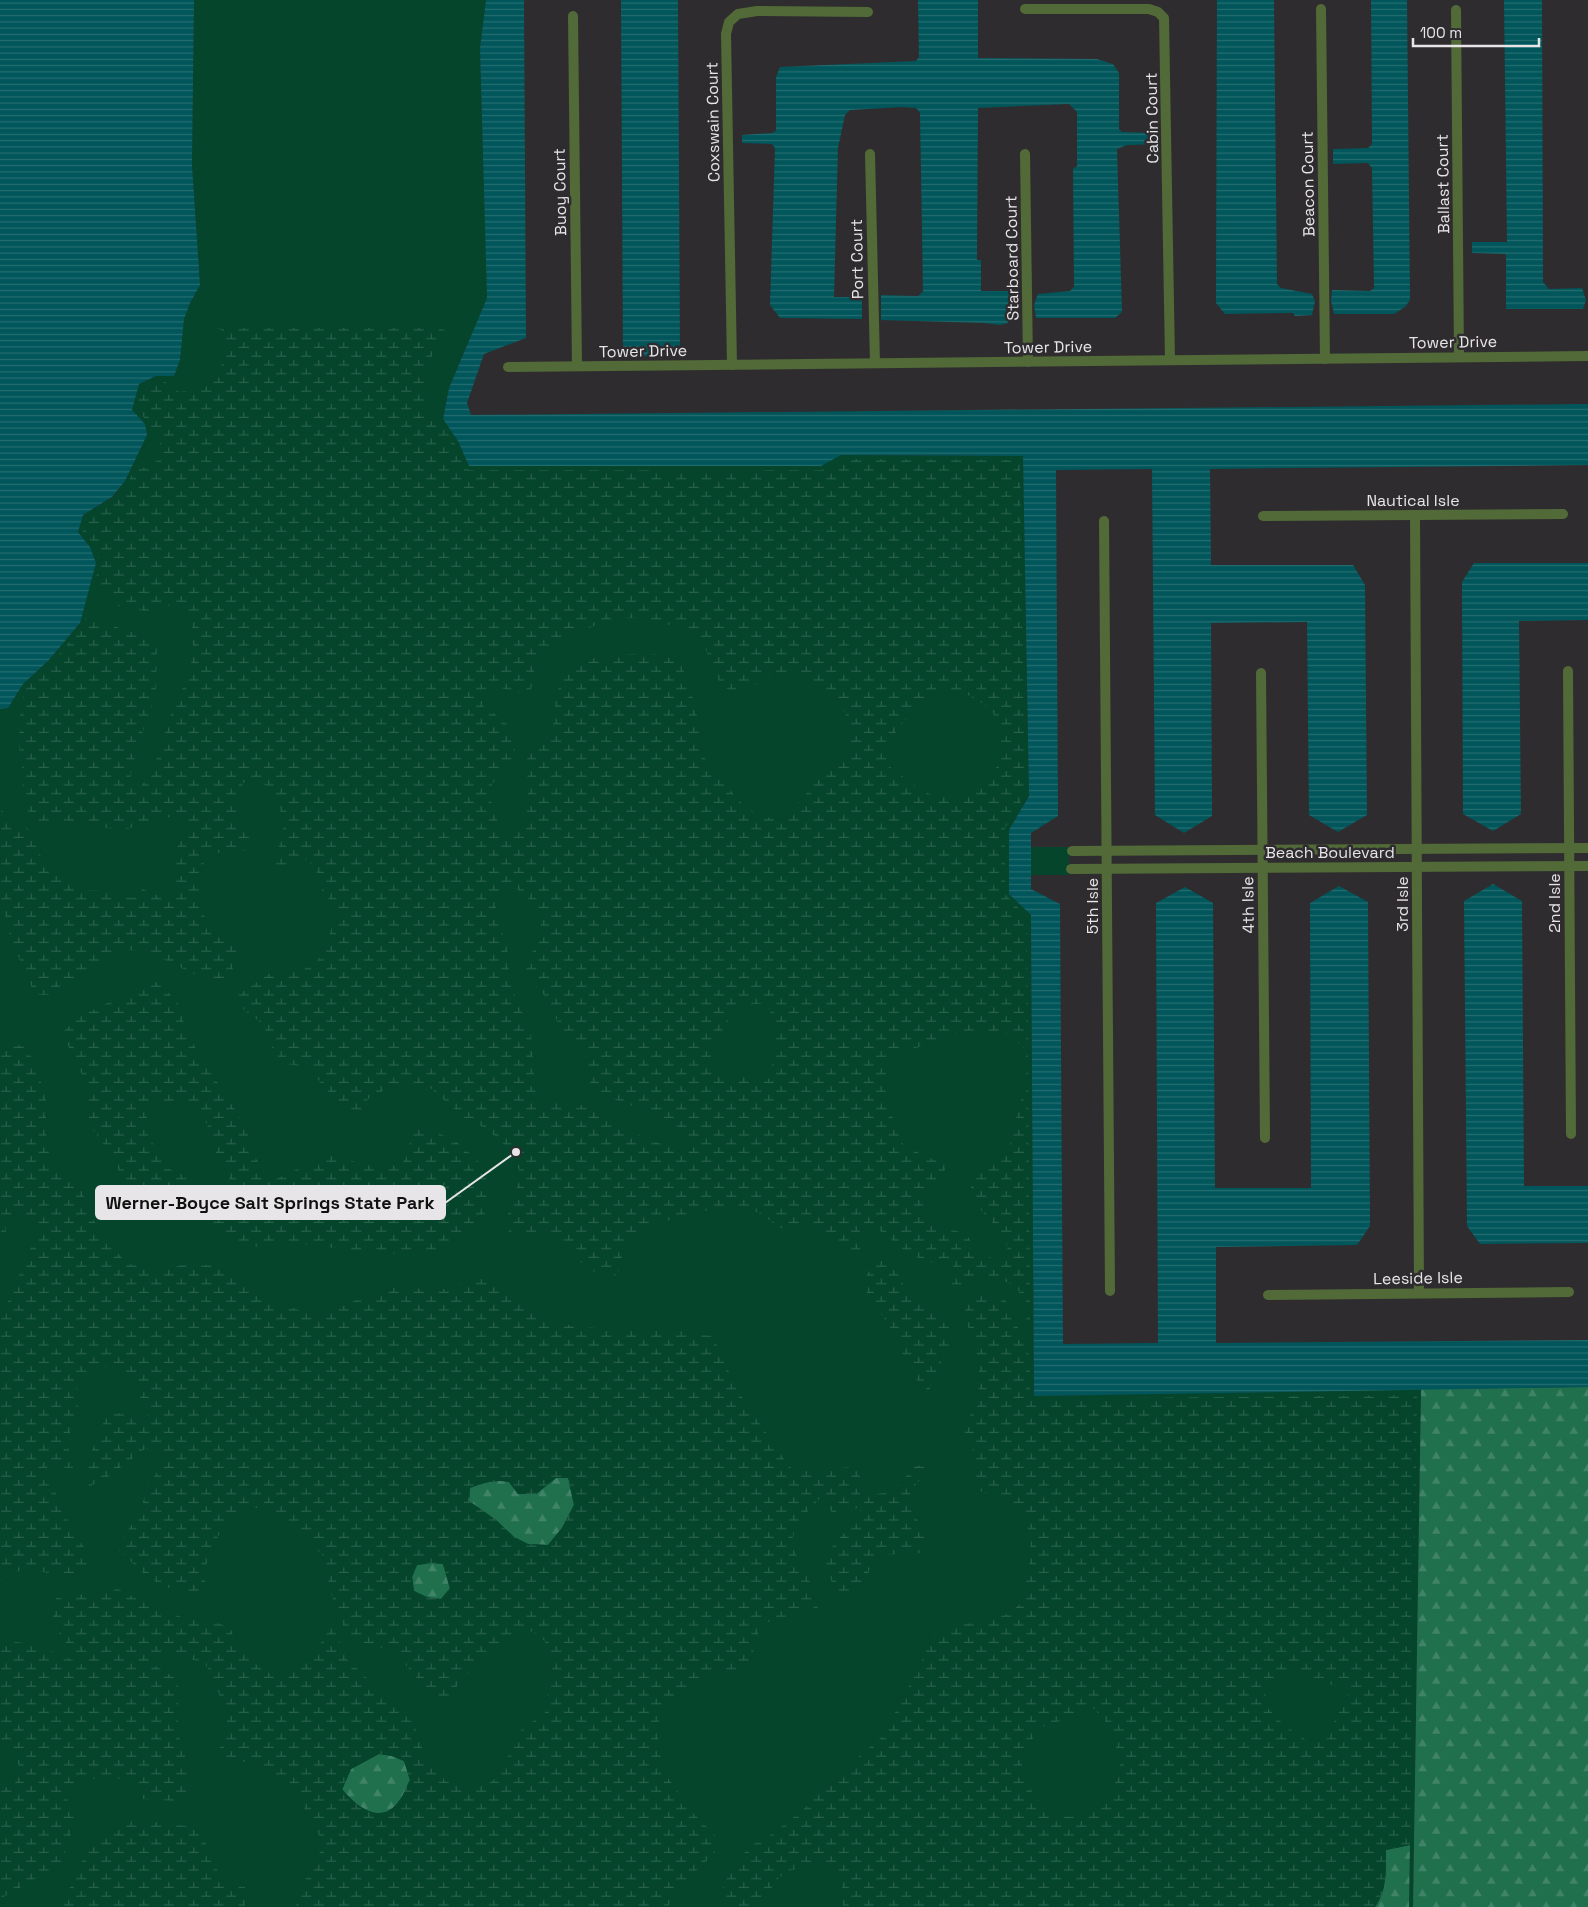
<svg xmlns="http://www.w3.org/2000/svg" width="1588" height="1907" viewBox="0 0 1588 1907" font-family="'Space Grotesk',sans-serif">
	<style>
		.green { fill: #04452c }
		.forest { fill: url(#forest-firs) }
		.wetland { fill: url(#wetland-marsh); fill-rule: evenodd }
		.water { fill: url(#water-rules) }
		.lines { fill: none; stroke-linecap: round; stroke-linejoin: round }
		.street { stroke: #516a37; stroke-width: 10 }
		.labels { text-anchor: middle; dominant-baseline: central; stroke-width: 5; stroke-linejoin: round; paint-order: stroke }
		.street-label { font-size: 16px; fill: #e7e5e7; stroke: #2f2c2f }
		.leader { fill: none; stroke: #e7e5e7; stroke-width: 2 }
		.callout-dot { fill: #e7e5e7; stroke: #2f2c2f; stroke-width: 2 }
		.callout { fill: #e7e5e7; stroke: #e7e5e7; stroke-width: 2 }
		.callout-label { font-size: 18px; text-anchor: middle; font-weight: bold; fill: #111 }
	</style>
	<defs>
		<pattern id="forest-firs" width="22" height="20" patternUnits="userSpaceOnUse" patternTransform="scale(1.25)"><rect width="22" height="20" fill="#206f4d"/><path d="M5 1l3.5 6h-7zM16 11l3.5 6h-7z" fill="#408367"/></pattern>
		<pattern id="wetland-marsh" width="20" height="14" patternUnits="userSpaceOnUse" patternTransform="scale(1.25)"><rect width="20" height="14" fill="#04452c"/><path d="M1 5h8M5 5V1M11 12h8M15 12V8" fill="none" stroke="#29604b"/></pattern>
		<pattern id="water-rules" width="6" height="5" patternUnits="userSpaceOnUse" patternTransform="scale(1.25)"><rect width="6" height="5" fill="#00565a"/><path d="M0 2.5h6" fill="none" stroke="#256e72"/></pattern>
	</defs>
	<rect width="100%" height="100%" fill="#2f2c2f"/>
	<g class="green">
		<polygon points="194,0 486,0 480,48 487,298 449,388 443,418 458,441 469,466 820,466 841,455 1023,456 1029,796 1009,830 1009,894 1031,915 1034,1396 1421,1389 1413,1907 0,1907 0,709 8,708 23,684 48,661 80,623 90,547 78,532 83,515 113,497 125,481 147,435 145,424 132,410 139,384 156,376 174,376 180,360 184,319 190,303 200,285 192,165"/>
		<rect x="1031" y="847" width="38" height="28"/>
	</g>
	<g class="forest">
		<polygon points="1588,1387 1588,1907 1413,1907 1421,1389"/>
		<path d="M568 1477 574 1505 562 1528 548 1545 528 1544 514 1537 496 1520 469 1501 470 1487C483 1483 495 1479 509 1482L518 1494H536L556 1478Z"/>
		<polygon points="432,1563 443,1564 450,1589 441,1599 427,1598 414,1591 412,1577 417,1565"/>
		<path d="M379 1754 392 1756 404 1761 410 1780C406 1787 404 1795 399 1801 381 1827 357 1807 342 1790L351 1769Z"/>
		<path d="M1410 1845 1409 1907H1375C1387 1891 1386 1870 1386 1850Z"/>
	</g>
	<g class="wetland">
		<path d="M218 328H436L445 330 431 358 424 379V412L439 420 455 444 466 468 469 470H654L696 474 770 470H821L842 459 1020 460 1025 795 1005 828V894L1027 917 1030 1331 1026 1317V1303L1015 1285 997 1279H979L963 1290 948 1289 955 1280 953 1265 934 1263 910 1255 878 1229 860 1230V1252L851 1254 817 1228 799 1223 788 1231 778 1227 763 1215 745 1207H727L693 1213 663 1222 627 1245 622 1255V1266L612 1280 596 1273 579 1261 568 1244 547 1231 527 1236 509 1233 507 1219 509 1207 519 1182V1170L515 1160 501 1141 483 1127 468 1121 428 1086 394 1085 368 1099 361 1112 346 1110 325 1088 308 1067 285 1064 274 1052 263 1024 245 1011 235 997 273 971 300 972 317 961 328 945 331 928 342 921 338 907 322 893 321 878 307 859 282 873 271 871 275 854 283 838V823L279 804 268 786 252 782 243 783 238 801V823L253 841 244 851H228L207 855 200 873V902L206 921 213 931 229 942 240 955 228 978 216 985 147 951 126 950 92 971 64 982 51 995H35L11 940 5 914 0 908V806C6 820 11 818 22 825 27 828 32 832 36 835L39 854 80 890 109 891 132 898 143 889 166 899H173C178 884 173 871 174 856 176 847 182 838 187 831L181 816 161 818 124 830 99 827 70 821 40 823 33 821 22 799 23 773 19 748 20 717 24 690 51 664 83 626 86 617C101 621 115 627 131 632 139 634 148 635 157 639L156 696 146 721 134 761 130 778 133 792H136L152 773 174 705 188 677 193 654V630L185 605 166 606 155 613 117 606 95 582C102 556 99 550 82 530L87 517 115 499 127 484 134 471 146 467 158 460 160 441 150 430 148 422 136 408 142 387C160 376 164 380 179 392 186 391 195 391 202 388 218 383 223 361 228 346L221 330ZM635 618C648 621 684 626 694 633 712 646 707 676 729 690 736 695 750 688 757 684 762 682 765 677 769 675 798 665 833 687 845 713 850 724 849 738 849 751L818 772 804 798 784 814 770 818 756 814 739 801 703 756 695 704 682 666 667 656 644 653 596 657 571 671 560 683 555 699 556 715 549 736 536 743H527L528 807 523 826 502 832C498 823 489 799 490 791 492 778 504 775 510 767 513 763 515 754 515 749 515 723 500 719 482 705V690L501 688 530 696 535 666 551 642 613 619ZM940 692H963L983 704 992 712 998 721 1000 750 998 764 991 778 986 783 961 798 934 796 920 789 886 764C885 732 916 708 940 692ZM504 889H517L539 908C540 918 543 930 539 940 535 950 527 957 525 969L534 984 545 996 560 1027 585 1051 591 1088C599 1092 607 1096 616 1100 639 1110 681 1116 690 1144 652 1156 606 1109 571 1102 560 1100 548 1103 536 1100L531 1033 509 981V960L505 938 496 920V907ZM767 1003C781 1035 775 1046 770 1078L759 1083 738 1075H716L707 1067 716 1041 737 1006ZM953 1034H1006L1023 1046 1026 1056 1025 1079 1018 1113 1011 1131 1010 1145 1004 1157 971 1180V1190L977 1206 1004 1235 1008 1251 999 1261 979 1253 966 1234 941 1226 921 1212 928 1191 942 1184 946 1165 904 1146 895 1125 885 1089 887 1056 899 1051 930 1045Z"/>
		<polygon points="153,979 177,1001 188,1036 237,1113 248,1134 250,1150 265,1172 276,1179 304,1166 325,1154 374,1167 401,1165 408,1154 411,1132 425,1126 458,1143 476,1159 487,1172 489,1205 484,1216 461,1239 434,1250 407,1253 381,1254 295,1243 266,1243 255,1247 226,1239 208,1225 201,1217 215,1196 231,1183 226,1169 216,1153 207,1124 194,1102 152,1103 144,1127 166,1168 196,1180 171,1202 151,1201 126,1186 111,1155 89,1124 89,1107 85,1081 62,1033 78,1017 135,990"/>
		<path d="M25 1045 36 1066 46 1099V1133L52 1165 81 1182 85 1202 94 1221 112 1247 128 1264 164 1269 182 1265H214L229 1272 276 1302 299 1310 324 1315 354 1301 392 1288 447 1289 478 1278 508 1287 523 1309 546 1319 573 1326 607 1329 668 1328 693 1334 713 1336 736 1388 776 1448 794 1472 852 1467 860 1474V1496L892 1492 915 1466 929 1464 924 1475 910 1492 914 1513 925 1534V1553L875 1555 863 1587 839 1602 825 1563 834 1543 864 1514 857 1508 836 1519 822 1496 797 1523 791 1544 811 1584 819 1612 807 1610 761 1624 748 1670H723L705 1676 687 1692 666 1706 659 1720 658 1744 664 1772 691 1811 715 1835V1853L680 1886 668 1907H297L295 1900 320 1852 319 1835 308 1818 301 1799 288 1780 250 1763 216 1757 229 1728 215 1681 204 1662 193 1660 188 1655 163 1649 154 1665 174 1677 178 1686V1733L182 1748 189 1766 186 1795 174 1801 142 1799 130 1779H86L63 1788 74 1816 71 1835 62 1861 42 1875 0 1899V1785L11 1789C29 1764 14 1759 0 1738V1647L16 1642 37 1645 82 1664C75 1651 54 1633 53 1617 53 1611 56 1604 56 1598L118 1589 151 1606 190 1620 212 1621 223 1625 232 1631 234 1645 257 1665 279 1679 306 1655 318 1648 332 1625 347 1659 414 1724 427 1761 446 1781C456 1782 479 1787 487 1784 505 1775 507 1754 515 1739 523 1722 540 1721 546 1711 549 1706 547 1698 548 1692 555 1672 556 1642 532 1632 527 1630 522 1630 517 1629 501 1647 481 1661 464 1677 454 1686 457 1694 443 1700L425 1688 399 1657 376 1645 354 1644C337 1619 327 1589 326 1559L308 1540 283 1525 261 1508H252L225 1524 215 1542 205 1568V1597L162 1586 143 1573 119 1551 122 1539 141 1510 147 1487 162 1465 164 1453 145 1449 108 1477 83 1490 90 1456 106 1416 125 1412 142 1423 149 1414 139 1395 134 1378 109 1366 75 1376 78 1394V1408L71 1426 68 1447 73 1468 47 1467 56 1494 66 1511 69 1528 86 1549 89 1576 69 1577 33 1570 11 1572 0 1582V1320L20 1273 25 1254 37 1242 39 1223 21 1214 6 1216V1232L0 1249V1046ZM556 1478H568L574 1505 562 1528 548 1545 528 1544 514 1537 496 1520 469 1501 470 1488C483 1483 495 1479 509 1482L518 1494H536ZM432 1563 443 1564 450 1588 441 1599 427 1597 414 1591 412 1577 417 1565ZM379 1754 392 1756 404 1761 410 1780C406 1787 404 1795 399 1801 381 1826 357 1807 342 1789L351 1769Z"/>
		<polygon points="881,1256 902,1278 904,1290 921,1297 937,1319 950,1326 950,1344 931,1382 929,1396 920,1386 902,1353 896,1336 863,1287 867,1274"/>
		<path d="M978 1293 1001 1294 1012 1310 1020 1334 1030 1357V1396L1033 1399 1417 1395 1410 1845 1386 1850C1386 1870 1387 1891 1375 1907H843L842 1879 828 1865C813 1865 793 1867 781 1876 772 1883 768 1897 763 1907H726L721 1892 729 1873 749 1847 772 1834 805 1808 830 1781 883 1736 920 1664 932 1636 951 1625 975 1623 1008 1614 1021 1603 1029 1570 1031 1536 1021 1511 1001 1500 975 1489 972 1443 961 1427 978 1405 979 1381V1364L975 1345 966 1321 965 1305ZM1290 1671 1323 1683 1351 1689 1334 1722 1329 1738 1309 1742 1284 1725 1266 1706 1265 1682ZM1090 1705 1105 1720 1121 1760 1115 1783 1106 1804 1083 1816 1056 1817 1033 1794 1021 1768 1027 1749 1039 1728 1060 1721Z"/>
		<path d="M133 1819C156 1821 178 1827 201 1826 207 1849 216 1887 245 1887V1907H54L71 1886 82 1861 92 1845 126 1826Z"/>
	</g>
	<g class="water">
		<polygon points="0,0 194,0 192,165 200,285 190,303 184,319 180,360 174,376 156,376 139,384 132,410 145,424 147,435 125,481 112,497 83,515 78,532 90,547 96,563 80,623 48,661 23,684 8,708 0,709"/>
		<polygon points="486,0 524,0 526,338 484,354 467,403 471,415 1588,404 1588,465 1210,469 1211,565 1353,565 1365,585 1367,815 1338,832 1309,815 1307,622 1211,623 1212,816 1184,833 1155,815 1152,469 1056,470 1058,816 1031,833 1031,889 1060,904 1063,1344 1158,1343 1156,903 1185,887 1213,903 1215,1188 1311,1188 1310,903 1339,886 1368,902 1370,1226 1357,1245 1216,1247 1216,1343 1588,1340 1588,1387 1034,1396 1031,915 1009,894 1009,830 1029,796 1023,456 841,455 821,466 469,466 458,441 443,419 449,388 487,298 480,48"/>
		<polygon points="621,0 678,0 680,356 623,356"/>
		<polygon points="918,0 978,0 978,58 1097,59 1113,64 1119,73 1119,129 1122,132 1159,133 1159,144 1127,145 1117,149 1122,312 1115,318 1036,318 1034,305 1038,294 1070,291 1074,287 1073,169 1077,166 1077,112 1069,104 978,108 977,260 981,260 981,291 1014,291 1018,293 1017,309 1008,323 1000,325 984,323 881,320 881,295 918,296 923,291 920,113 916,108 902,107 850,110 845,115 838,148 834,297 862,297 862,319 780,318 770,305 775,148 772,144 742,143 742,135 772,133 776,131 776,77 780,67 916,61 919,57"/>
		<polygon points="1217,0 1274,0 1277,284 1281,288 1312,294 1315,301 1312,315 1295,316 1293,313 1225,314 1216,303"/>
		<polygon points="1371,0 1407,0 1410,300 1405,307 1394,314 1334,314 1331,301 1332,290 1370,291 1374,288 1372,168 1368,163 1333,164 1333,149 1368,148 1372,144"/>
		<polygon points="1504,0 1542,0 1543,282 1549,289 1582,288 1586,300 1583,309 1506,309 1506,255 1505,254 1472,253 1472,242 1507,242"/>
		<polygon points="1474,563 1588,563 1588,620 1519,621 1521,814 1493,831 1463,814 1462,582"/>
		<polygon points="1493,884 1522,901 1524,1186 1588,1186 1588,1243 1480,1244 1467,1226 1464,901"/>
	</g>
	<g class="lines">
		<g class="street">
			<polyline points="1025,9 1149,9 1158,12 1164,18 1170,360"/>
			<polyline points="1321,9 1325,359"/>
			<polyline points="1456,10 1459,357"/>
			<polyline points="573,16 577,366"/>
			<polyline points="870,154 875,363"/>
			<polyline points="1025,154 1028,362"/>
			<polyline points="732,365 726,34 729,22 738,14 757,11 868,12"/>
			<polyline points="508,367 1588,356"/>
			<polyline points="1415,515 1419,1293"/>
			<polyline points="1263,516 1563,514"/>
			<polyline points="1104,521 1110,1291"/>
			<polyline points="1568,671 1571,1134"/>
			<polyline points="1261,673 1265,1138"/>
			<polyline points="1072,851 1588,848"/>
			<polyline points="1071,869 1588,866"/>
			<polyline points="1268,1295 1569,1292"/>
		</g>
	</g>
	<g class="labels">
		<g class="street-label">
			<text transform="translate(1152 118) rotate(-91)">Cabin Court</text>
			<text transform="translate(713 122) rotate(-91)">Coxswain Court</text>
			<text transform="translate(1308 184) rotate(-91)">Beacon Court</text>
			<text transform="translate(1443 184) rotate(-91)">Ballast Court</text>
			<text transform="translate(560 192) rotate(-91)">Buoy Court</text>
			<text transform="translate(1012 258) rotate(-91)">Starboard Court</text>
			<text transform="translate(857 259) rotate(-91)">Port Court</text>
			<text transform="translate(1453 342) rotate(-1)">Tower Drive</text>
			<text transform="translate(1048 347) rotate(-1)">Tower Drive</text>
			<text transform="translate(643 351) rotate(-1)">Tower Drive</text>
			<text x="1413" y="500">Nautical Isle</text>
			<text x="1330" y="852">Beach Boulevard</text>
			<text transform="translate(1554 903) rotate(-90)">2nd Isle</text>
			<text transform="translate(1402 904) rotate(-90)">3rd Isle</text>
			<text transform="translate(1248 905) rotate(-91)">4th Isle</text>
			<text transform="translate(1092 906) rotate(-90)">5th Isle</text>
			<text transform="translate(1418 1278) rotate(-1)">Leeside Isle</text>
		</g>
	</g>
	<path class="leader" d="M516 1152L445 1203"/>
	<circle class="callout-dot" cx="516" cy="1152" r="5"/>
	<rect class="callout" x="96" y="1186" width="349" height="33" rx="5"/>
	<g class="callout-label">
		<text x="270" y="1209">Werner-Boyce Salt Springs State Park</text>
	</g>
	<path d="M1413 38v8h126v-8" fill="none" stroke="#e7e5e7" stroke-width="2.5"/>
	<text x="1420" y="38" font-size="15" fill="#e7e5e7" stroke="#2f2c2f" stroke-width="4" paint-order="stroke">100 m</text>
</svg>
